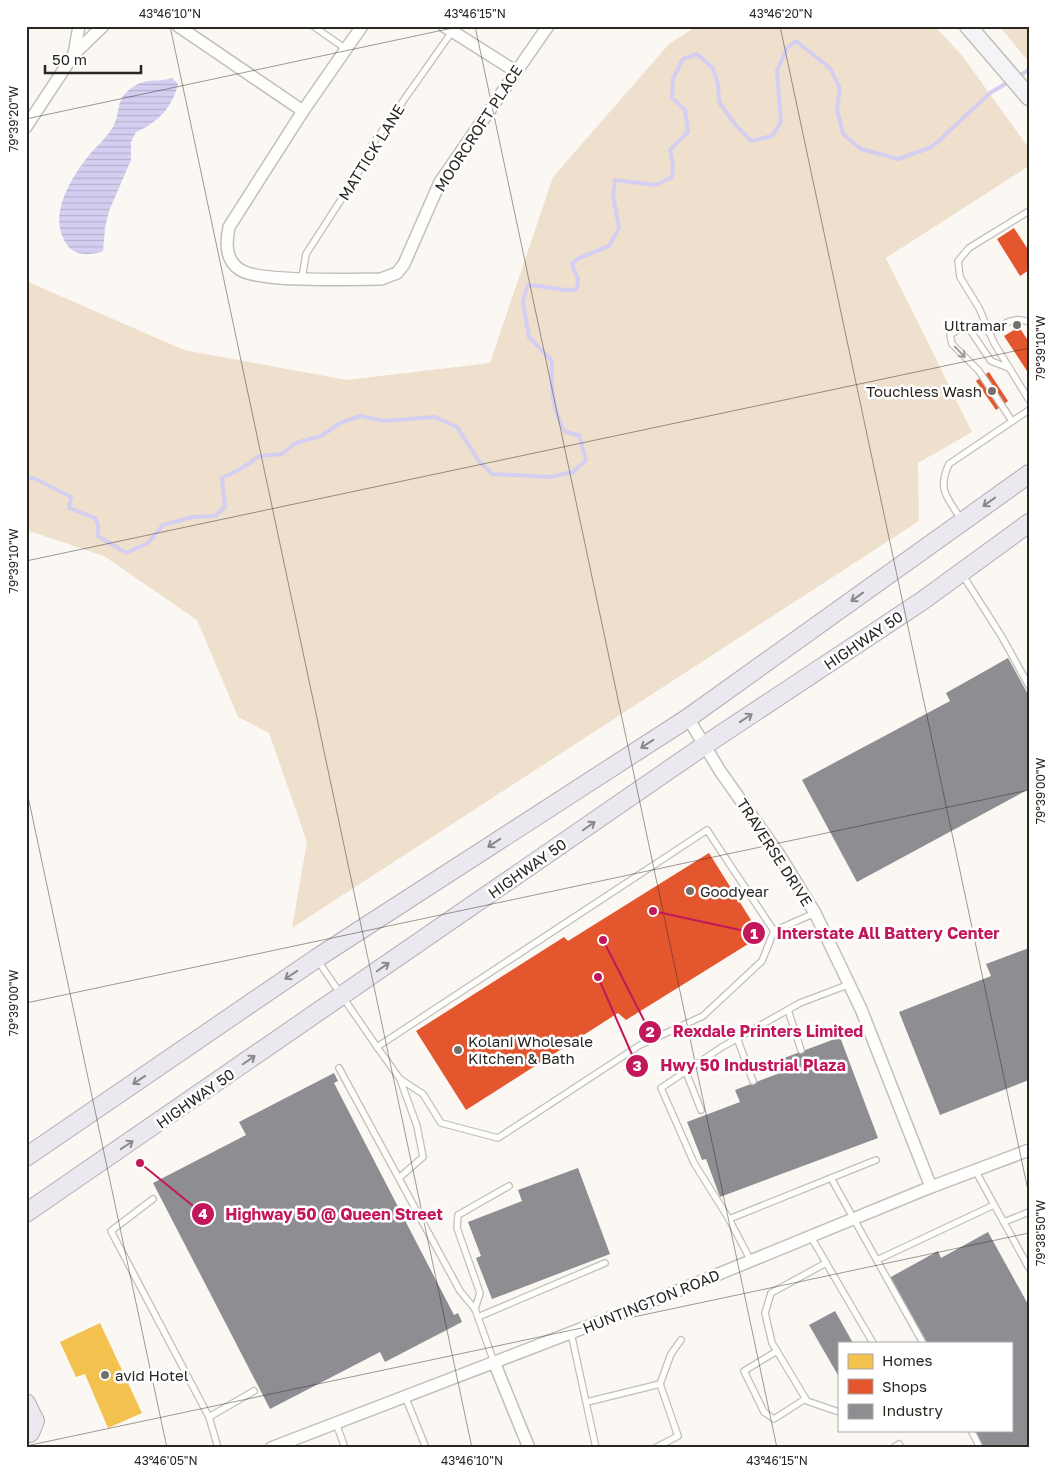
<svg xmlns="http://www.w3.org/2000/svg" width="1055" height="1474" viewBox="0 0 1055 1474" font-family="'Golos Text',sans-serif">
	<style>
		.green { fill: #efdfcd }
		.water { fill: url(#water-rules) }
		.homes { fill: #f2c14e }
		.shops { fill: #e4572e }
		.industry { fill: #8d8d92 }
		.lines { fill: none; stroke-linecap: round; stroke-linejoin: round }
		.stream { stroke: #d4cef1; stroke-width: 4 }
		.lane-casing { stroke: #c2bfbb; stroke-width: 8 }
		.street-casing { stroke: #c2bfbb; stroke-width: 14 }
		.secondary-casing { stroke: #c2bfbb; stroke-width: 19 }
		.primary-casing { stroke: #b1adb6; stroke-width: 20 }
		.lane { stroke: #fefefd; stroke-width: 5.5 }
		.street { stroke: #fefefd; stroke-width: 11 }
		.secondary { stroke: #f4f4f6; stroke-width: 16 }
		.primary { stroke: #ebe9ef; stroke-width: 18 }
		.oneway { stroke: #9f9d9a }
		.oneway2 { stroke: #8a8888 }
		.ticks { fill: none; stroke: #2a2622; stroke-width: 1; stroke-opacity: 0.45 }
		.poi-dot { fill: #73706c; stroke: #fff; stroke-width: 2 }
		.labels { text-anchor: middle; dominant-baseline: central; stroke-width: 5; stroke-linejoin: round; paint-order: stroke }
		.street-label { font-size: 15px; fill: #2a2622; stroke: #fff }
		.poi-label { font-size: 15px; fill: #2a2622; stroke: #fff; text-anchor: start }
		.leader { fill: none; stroke: #c2185b; stroke-width: 2 }
		.callout-dot { fill: #c2185b; stroke: #fff; stroke-width: 2 }
		.mark-label { font-size: 15px; text-anchor: middle; font-weight: bold; fill: #fff }
		.callout-label { font-size: 16px; text-anchor: middle; font-weight: bold; fill: #c2185b; stroke: #fff; stroke-width: 5; stroke-linejoin: round; paint-order: stroke }
		.neatline { fill: none; stroke: #2a2622; stroke-width: 2 }
		.ticks-label { font-size: 12px; text-anchor: middle; fill: #2a2622 }
	</style>
	<defs>
		<pattern id="water-rules" width="6" height="5" patternUnits="userSpaceOnUse" patternTransform="scale(1.25)"><rect width="6" height="5" fill="#d4cef1"/><path d="M0 2.5h6" fill="none" stroke="#b6b1ce"/></pattern>
	</defs>
	<rect width="100%" height="100%" fill="#fbf8f4"/>
	<g class="green">
		<polygon points="697,26 934,26 961,54 1028,147 1029,166 886,258 972,432 918,463 919,521 292,928 307,842 269,733 238,717 197,620 104,556 26,530 26,281 184,350 347,380 490,363 553,177 669,44"/>
		<polygon points="999,26 1029,26 1029,62"/>
	</g>
	<path class="water" d="M172 78 178 84C173 106 158 123 136 132L131 142V160L109 211 105 228 103 251C93 255 76 257 68 246 47 219 68 183 86 159 94 148 106 139 113 127 121 113 115 101 129 90 144 77 155 83 172 78Z"/>
	<polygon class="homes" points="100,1323 142,1413 108,1428 85,1374 76,1377 60,1342"/>
	<g class="shops">
		<polygon points="1014,228 1029,251 1029,270 1020,276 997,239"/>
		<polygon points="1019,327 1029,342 1029,374 1004,336"/>
		<polygon points="989,372 1008,401 996,410 976,381"/>
		<polygon points="709,853 761,936 626,1020 618,1013 466,1110 416,1031 564,937 568,941"/>
	</g>
	<g class="industry">
		<polygon points="1008,658 1029,696 1029,789 857,882 802,780 950,701 946,693"/>
		<polygon points="1029,948 1029,1080 940,1115 899,1012 991,976 986,964"/>
		<polygon points="840,1037 878,1138 720,1197 706,1159 702,1160 687,1122 740,1102 735,1090 788,1070 784,1058"/>
		<polygon points="334,1073 338,1081 334,1083 454,1315 458,1313 462,1322 385,1362 380,1352 270,1409 153,1183 246,1135 239,1122"/>
		<polygon points="578,1168 610,1254 492,1299 476,1258 481,1256 468,1222 522,1201 518,1190"/>
		<polygon points="988,1232 1029,1306 1029,1448 982,1448 973,1430 1011,1430 1011,1343 924,1343 889,1278 938,1251 941,1258"/>
		<polygon points="835,1311 853,1343 839,1343 839,1377 809,1325"/>
	</g>
	<g class="lines">
		<g class="stream">
			<polyline points="1018,76 1029,70"/>
			<path d="M26 478H34L71 497 69 508 95 518 98 525V536L126 553 148 543 163 525 192 517 215 516 225 507 222 478 244 467 259 456 282 454 296 443 321 436 340 423 360 416 384 421 435 417 457 427 479 461 492 474 550 477 573 472 586 460 579 435 565 432C552 411 551 385 552 361L529 337 523 301 528 285C544 285 563 293 577 289L578 279 572 264 577 259 609 246 619 228 613 195 615 180 656 185 672 177 673 165 670 150 688 132 685 110 672 98 673 79 683 59 697 54 713 68 718 84 719 102 734 123 751 141 772 136 781 122 777 71 787 48 796 41 830 68 840 89 837 109 843 134 861 149 898 159 932 147 990 93 1010 81"/>
		</g>
		<defs>
			<g id="lane">
				<polyline points="313,26 346,49"/>
				<polyline points="1029,211 969,248 958,261 960,277 979,308 994,343 1029,400"/>
				<polyline points="302,278 306,254 357,175 372,145 456,26"/>
				<path d="M989 333C1002 325 1014 315 1029 322"/>
				<polyline points="1009,368 991,361 968,327 961,328 950,335 952,344 979,371 1012,421"/>
				<path d="M961 519C947 497 937 490 949 464L1029 410"/>
				<polyline points="962,574 1002,637 1029,686"/>
				<polyline points="318,961 377,1047 707,830 774,931 815,913"/>
				<polyline points="788,1010 801,1050"/>
				<polyline points="737,1038 753,1081"/>
				<polyline points="377,1047 400,1079 417,1126 423,1157 399,1178"/>
				<polyline points="339,1068 460,1291 475,1309 494,1362"/>
				<polyline points="686,1072 701,1110"/>
				<polyline points="400,1079 423,1094 441,1123 498,1138 640,1045 703,1016 762,961 774,931"/>
				<polyline points="876,1160 831,1178 923,1343"/>
				<polyline points="975,1170 1029,1268"/>
				<polyline points="153,1199 111,1231 209,1417 218,1448"/>
				<polyline points="729,1219 694,1163 661,1088 722,1047 800,1003 850,984"/>
				<polyline points="1004,1222 1029,1212"/>
				<polyline points="811,1237 873,1343"/>
				<polyline points="877,1260 994,1205"/>
				<polyline points="751,1261 729,1219 831,1178"/>
				<polyline points="826,1263 771,1293 765,1313 772,1343 807,1401 839,1412"/>
				<polyline points="475,1309 480,1293 457,1228 458,1215 509,1186"/>
				<polyline points="478,1317 605,1263"/>
				<polyline points="571,1333 596,1448"/>
				<polyline points="777,1351 744,1371 764,1412 774,1419 805,1399"/>
				<polyline points="660,1384 671,1354 681,1340"/>
				<polyline points="405,1396 426,1448"/>
				<polyline points="587,1402 660,1384 678,1436 655,1448"/>
				<polyline points="209,1417 254,1391"/>
				<polyline points="336,1423 345,1448"/>
				<polyline points="971,1430 980,1448"/>
				<polyline points="893,1448 899,1444 901,1448"/>
			</g>
			<g id="street">
				<polyline points="178,26 303,111"/>
				<path d="M362 26 303 111 229 227C226 242 225 259 239 269 256 283 354 279 381 279L397 273 404 264 440 182 548 26"/>
				<polyline points="444,26 515,71"/>
				<polyline points="74,54 79,26"/>
				<polyline points="26,127 74,54 103,26"/>
				<polyline points="688,718 720,771 778,853 815,913 861,1009 931,1187"/>
				<polyline points="494,1362 529,1448"/>
				<polyline points="271,1448 643,1305 931,1187 1029,1150"/>
			</g>
			<polyline id="secondary" points="968,26 1029,97"/>
			<g id="primary">
				<polyline points="26,1157 317,958 688,718 1029,474"/>
				<polyline points="26,1213 705,745 922,601 1029,523"/>
				<polyline points="26,1403 35,1421 30,1433"/>
			</g>
		</defs>
		<use href="#lane" class="lane-casing"/>
		<use href="#street" class="street-casing"/>
		<use href="#secondary" class="secondary-casing"/>
		<use href="#primary" class="primary-casing"/>
		<use href="#lane" class="lane"/>
		<use href="#street" class="street"/>
		<use href="#secondary" class="secondary"/>
		<use href="#primary" class="primary"/>
	</g>
	<defs><path id="oneway-shaft" d="M-6 0H5M1.5-3L5.5 0L1.5 3" fill="none" stroke-width="1.6" stroke-linecap="round" stroke-linejoin="round" transform="scale(1.25)"/></defs>
	<use class="oneway" href="#oneway-shaft" transform="translate(960 352) rotate(46)"/>
	<g class="oneway2">
		<use href="#oneway-shaft" transform="translate(989 502) rotate(144)"/>
		<use href="#oneway-shaft" transform="translate(857 597) rotate(144)"/>
		<use href="#oneway-shaft" transform="translate(746 718) rotate(-34)"/>
		<use href="#oneway-shaft" transform="translate(647 744) rotate(147)"/>
		<use href="#oneway-shaft" transform="translate(589 826) rotate(-35)"/>
		<use href="#oneway-shaft" transform="translate(494 843) rotate(147)"/>
		<use href="#oneway-shaft" transform="translate(383 967) rotate(-35)"/>
		<use href="#oneway-shaft" transform="translate(291 975) rotate(146)"/>
		<use href="#oneway-shaft" transform="translate(249 1060) rotate(-35)"/>
		<use href="#oneway-shaft" transform="translate(139 1080) rotate(146)"/>
		<use href="#oneway-shaft" transform="translate(127 1145) rotate(-34)"/>
	</g>
	<path class="ticks" d="M170 26 472 1448M475 26 777 1448M780 26 1029 1195M26 119 462 26M26 561 1029 348M26 787 167 1448M26 1003 1029 790M26 1446 1029 1233"/>
	<g class="poi-dot">
		<circle cx="1017" cy="325" r="5"/>
		<circle cx="992" cy="391" r="5"/>
		<circle cx="690" cy="891" r="5"/>
		<circle cx="458" cy="1050" r="5"/>
		<circle cx="105" cy="1375" r="5"/>
	</g>
	<g class="labels">
		<g class="street-label">
			<text transform="translate(478 128) rotate(-57)">MOORCROFT PLACE</text>
			<text transform="translate(371 152) rotate(-58)">MATTICK LANE</text>
			<text transform="translate(863 640) rotate(-34)">HIGHWAY 50</text>
			<text transform="translate(775 852) rotate(57)">TRAVERSE DRIVE</text>
			<text transform="translate(527 868) rotate(-35)">HIGHWAY 50</text>
			<text transform="translate(195 1098) rotate(-35)">HIGHWAY 50</text>
			<text transform="translate(651 1301) rotate(-22)">HUNTINGTON ROAD</text>
		</g>
		<g class="poi-label">
			<text x="1007" y="325" text-anchor="end">Ultramar</text>
			<text x="982" y="391" text-anchor="end">Touchless Wash</text>
			<text x="700" y="891">Goodyear</text>
			<text x="468" y="1041">Kolani Wholesale<tspan x="468" dy="17">Kitchen &amp; Bath</tspan></text>
			<text x="115" y="1375">avid Hotel</text>
		</g>
	</g>
	<path class="leader" d="M653 911L754 933M603 940L650 1032M598 977L637 1066M140 1163L203 1214"/>
	<g class="callout-dot">
		<circle cx="653" cy="911" r="5"/>
		<circle cx="603" cy="940" r="5"/>
		<circle cx="598" cy="977" r="5"/>
		<circle cx="140" cy="1163" r="5"/>
		<circle cx="754" cy="933" r="12"/>
		<circle cx="650" cy="1032" r="12"/>
		<circle cx="637" cy="1066" r="12"/>
		<circle cx="203" cy="1214" r="12"/>
	</g>
	<g class="mark-label">
		<text x="754" y="939">1</text>
		<text x="650" y="1037">2</text>
		<text x="637" y="1071">3</text>
		<text x="203" y="1219">4</text>
	</g>
	<g class="callout-label">
		<text x="888" y="939">Interstate All Battery Center</text>
		<text x="768" y="1037">Rexdale Printers Limited</text>
		<text x="753" y="1071">Hwy 50 Industrial Plaza</text>
		<text x="334" y="1220">Highway 50 @ Queen Street</text>
	</g>
	<rect width="1055" height="1474" fill="none" stroke="#ffffff" stroke-width="55"/>
	<rect x="838" y="1342" width="175" height="90" fill="#ffffff" stroke="#aaa8a7"/>
	<rect x="848" y="1354" width="25" height="15" fill="#f2c14e" stroke="#aaa8a7"/>
	<text x="882" y="1366" font-size="15" fill="#2a2622">Homes</text>
	<rect x="848" y="1379" width="25" height="15" fill="#e4572e" stroke="#aaa8a7"/>
	<text x="882" y="1392" font-size="15" fill="#2a2622">Shops</text>
	<rect x="848" y="1404" width="25" height="15" fill="#8d8d92" stroke="#aaa8a7"/>
	<text x="882" y="1416" font-size="15" fill="#2a2622">Industry</text>
	<path d="M45 65v8h96v-8" fill="none" stroke="#2a2622" stroke-width="2.5"/>
	<text x="52" y="65" font-size="15" fill="#2a2622" stroke="#ffffff" stroke-width="4" paint-order="stroke">50 m</text>
	<rect x="28" y="28" width="1000" height="1418" class="neatline"/>
	<g class="ticks-label">
		<text x="170" y="18">43°46'10"N</text>
		<text x="475" y="18">43°46'15"N</text>
		<text x="781" y="18">43°46'20"N</text>
		<text transform="translate(14 119) rotate(-90)" y="4">79°39'20"W</text>
		<text transform="translate(1041 348) rotate(-90)" y="4">79°39'10"W</text>
		<text transform="translate(14 561) rotate(-90)" y="4">79°39'10"W</text>
		<text transform="translate(1041 791) rotate(-90)" y="4">79°39'00"W</text>
		<text transform="translate(14 1003) rotate(-90)" y="4">79°39'00"W</text>
		<text transform="translate(1041 1233) rotate(-90)" y="4">79°38'50"W</text>
		<text x="166" y="1465">43°46'05"N</text>
		<text x="472" y="1465">43°46'10"N</text>
		<text x="777" y="1465">43°46'15"N</text>
	</g>
</svg>
